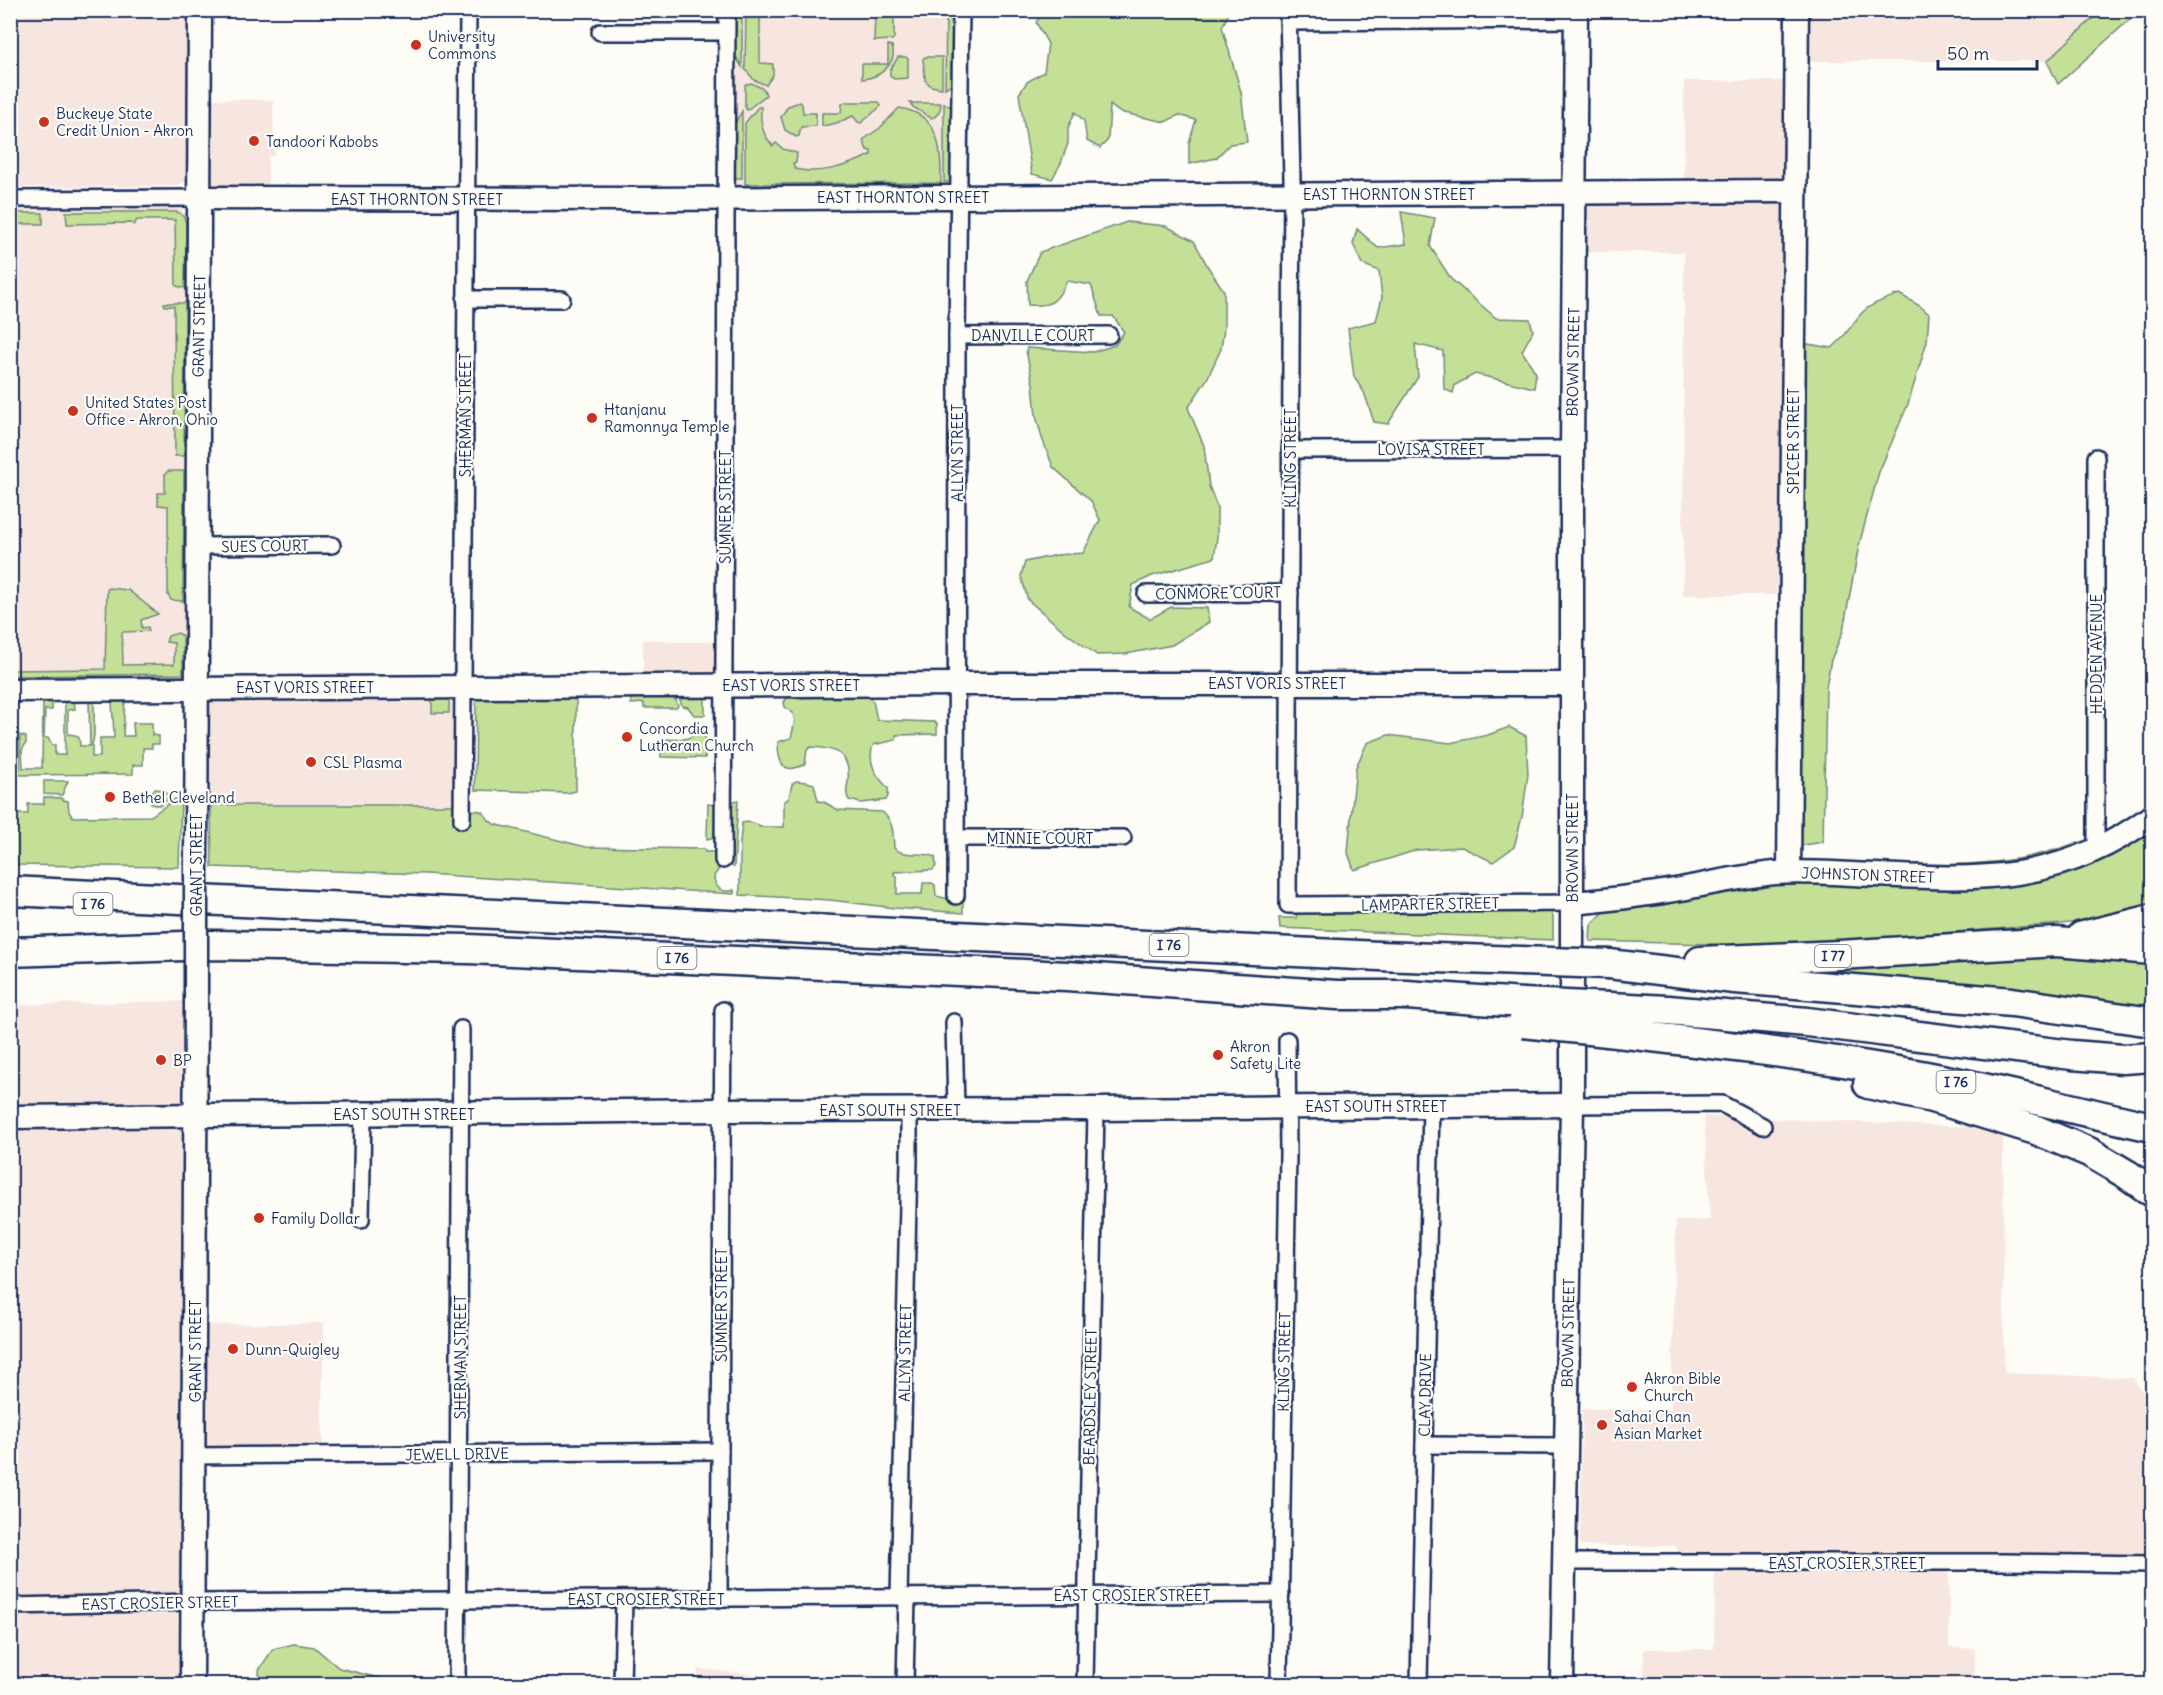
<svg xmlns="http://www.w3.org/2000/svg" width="2163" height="1695" viewBox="0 0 2163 1695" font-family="Delius,sans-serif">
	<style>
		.built { fill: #f7e5e0 }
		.green { fill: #c4e097; stroke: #70887a; stroke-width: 1.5 }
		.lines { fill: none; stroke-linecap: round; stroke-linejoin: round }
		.street-casing { stroke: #1b2f5e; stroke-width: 20 }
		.secondary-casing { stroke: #1b2f5e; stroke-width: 27 }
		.highway-casing { stroke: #1b2f5e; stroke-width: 33 }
		.street { stroke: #fdfcf7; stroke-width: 15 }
		.secondary { stroke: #fdfcf7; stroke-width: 22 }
		.highway { stroke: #fdfcf7; stroke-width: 28 }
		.secondary-bridge-casing { stroke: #1b2f5e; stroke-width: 27; stroke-linecap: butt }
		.highway-bridge-casing { stroke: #1b2f5e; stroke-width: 33; stroke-linecap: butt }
		.secondary-bridge { stroke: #fdfcf7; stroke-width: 22 }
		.highway-bridge { stroke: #fdfcf7; stroke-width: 28 }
		.poi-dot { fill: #c8321e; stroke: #fdfcf7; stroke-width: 2 }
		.labels { text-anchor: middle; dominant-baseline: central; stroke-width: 4.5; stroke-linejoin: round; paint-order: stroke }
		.shield { fill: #fdfcf7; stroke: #5f6c8c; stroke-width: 1.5 }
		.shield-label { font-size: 14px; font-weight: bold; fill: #1b2f5e }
		.poi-label { font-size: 15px; fill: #1b2f5e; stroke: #fdfcf7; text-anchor: start }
		.street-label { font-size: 15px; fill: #1b2f5e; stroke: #fdfcf7 }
	</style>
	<rect width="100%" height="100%" fill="#fdfcf7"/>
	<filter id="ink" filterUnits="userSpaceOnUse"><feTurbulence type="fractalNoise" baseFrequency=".0167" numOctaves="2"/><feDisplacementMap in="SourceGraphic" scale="12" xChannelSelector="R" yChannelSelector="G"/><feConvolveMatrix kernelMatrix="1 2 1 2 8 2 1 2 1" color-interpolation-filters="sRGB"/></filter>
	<g filter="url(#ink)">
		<g class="built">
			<polygon points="10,11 191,11 188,178 187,181 176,186 11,187"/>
			<polygon points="736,11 952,11 950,187 736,188"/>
			<polygon points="1805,11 2102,11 2047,61 1804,61"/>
			<polygon points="1684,81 1788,81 1785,177 1783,180 1684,183"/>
			<polygon points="209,99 273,100 274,156 268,156 268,191 213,191 209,185"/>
			<polygon points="1586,201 1784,202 1782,595 1683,595 1684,252 1584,252 1584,207"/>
			<polygon points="175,208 181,209 189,217 186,676 183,678 11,681 10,209"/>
			<polygon points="643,640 666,640 667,642 716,642 715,674 714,676 643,677"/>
			<polygon points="453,696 454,805 207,805 209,698"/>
			<polygon points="192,1001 194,1114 11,1114 10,1005"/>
			<polygon points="1704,1116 1971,1127 2003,1133 2004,1373 2133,1378 2152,1406 2152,1562 1679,1557 1676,1546 1580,1546 1582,1409 1671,1410 1676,1221 1710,1220"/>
			<polygon points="10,1117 193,1119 192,1600 11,1603"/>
			<polygon points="324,1323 322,1404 323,1454 195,1455 196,1325"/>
			<polygon points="1949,1562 1949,1647 1975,1649 1975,1684 1644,1684 1644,1649 1714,1649 1715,1563"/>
			<polygon points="193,1602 192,1684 11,1684 10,1606"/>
			<polygon points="698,1669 832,1682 832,1684 696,1684"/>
		</g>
		<g class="green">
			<polygon points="2102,10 2139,11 2058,84 2047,61"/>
			<polygon points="736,11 742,11 742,67 735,55"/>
			<polygon points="746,11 760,11 760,63 773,64 773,75 766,85 754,80 745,69"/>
			<polygon points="946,11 952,11 951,84 945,88"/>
			<polygon points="1045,11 1230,11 1222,27 1241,92 1247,142 1230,144 1216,158 1189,164 1189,143 1196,120 1179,115 1165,122 1119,112 1110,105 1108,140 1100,148 1087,141 1084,121 1075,112 1068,128 1068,143 1061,163 1052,179 1032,174 1019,94 1027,82 1044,72 1048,44 1036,22"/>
			<polygon points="875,12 894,12 894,38 892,40 874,41"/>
			<path d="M888 45 892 46C898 64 879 78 862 79V64H888Z"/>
			<polygon points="898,57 906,57 908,59 908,78 894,79 890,75 890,70"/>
			<polygon points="925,57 942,57 942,88 931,86 925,80 923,59"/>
			<polygon points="751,83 764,89 766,95 747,110 745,107 745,85"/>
			<polygon points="800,102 802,104 803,113 816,113 816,126 801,127 799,136 796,137 785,130 781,117 788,106"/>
			<polygon points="845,102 879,102 881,106 861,123 858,122 853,116 837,123 822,126 822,113 841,113 842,104"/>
			<path d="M910 103H941C941 109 938 117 931 118L913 107Z"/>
			<polygon points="944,103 951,107 950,182 944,182"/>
			<path d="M758 107H761C760 123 762 134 773 146L776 143 783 149 797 153 796 163H793L795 169C821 175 847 166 871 155V151L867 150 863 140 880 128 899 108C941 114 941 149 941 183L745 184V123Z"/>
			<polygon points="742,111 742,178 735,178 735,123"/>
			<path d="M66 212H177C183 214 185 218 186 224L185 288 176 286 175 220H137L134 225 131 223 67 224Z"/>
			<polygon points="1401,212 1435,218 1430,246 1451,279 1496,318 1530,319 1533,331 1522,351 1536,373 1534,388 1475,374 1455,385 1453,393 1444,389 1443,351 1415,344 1418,377 1388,424 1374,422 1364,392 1354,377 1348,328 1376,321 1382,298 1379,271 1362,264 1353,244 1357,229 1378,248 1406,244"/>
			<polygon points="10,213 43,213 43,224 11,224"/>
			<path d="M1127 222 1166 226 1194 241 1208 267 1224 291V328L1221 349 1207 379 1188 408 1204 446 1209 486 1217 507V537L1214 558 1152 576 1133 585 1129 607 1150 619 1171 607 1207 608 1209 622 1172 645 1126 654 1097 655 1065 632 1028 600 1021 576 1025 562 1057 555 1083 553 1100 520 1091 501 1053 467 1042 438 1036 416 1033 384 1026 350 1027 348 1093 352 1115 345 1124 332 1113 316H1101L1091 285 1067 281C1057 302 1051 307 1028 305L1027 281 1040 252Z"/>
			<path d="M1899 294 1920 306 1929 314 1927 341 1908 404 1879 472 1859 545 1843 631 1831 660 1826 687 1823 842 1797 846 1801 343 1832 348C1844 338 1850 327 1860 315 1869 304 1886 299 1899 294Z"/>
			<polygon points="164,303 185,303 184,456 175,456 174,306 165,306"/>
			<polygon points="168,471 184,471 183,601 171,600 168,595 168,506 158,505 158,493 165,493 165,474"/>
			<polygon points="109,588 128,590 158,614 141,620 142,628 148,627 149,631 122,632 123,665 174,664 174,643 166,642 168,636 178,633 183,636 183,674 11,676 11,670 105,669 107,590"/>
			<path d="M866 696 873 701 877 720 934 722 937 724V734L896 735V740L873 745C867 763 876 776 888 788V796L886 800 861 803 849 800C845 793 847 789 848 781 851 753 835 748 811 747L807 750 805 764C782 776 778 762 778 742L791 738 795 721 793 713 785 707 784 702 787 698Z"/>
			<rect x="432" y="697" width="17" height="16"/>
			<polygon points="576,697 576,791 568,793 475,790 476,698"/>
			<polygon points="631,697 675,697 678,706 676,708 644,708 644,703 631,704"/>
			<polygon points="679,697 705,697 705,715 694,715 688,707 682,706"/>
			<path d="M74 699 75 709 68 710V734L75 735 79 738 80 746H90L89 700H94V736L92 745V757H100V738H114C114 724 112 711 112 699H125L123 736H134L133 723H152V735L159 736V744H152V748H143V765H133V774L11 775 10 768 20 769V735L26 737V743L22 750 23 768H42L43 700H52V710H45L44 738H48L52 745H55V755H65V700Z"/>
			<polygon points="1509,727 1526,736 1528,774 1522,817 1514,847 1493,862 1462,847 1417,850 1354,870 1348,853 1351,817 1356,767 1367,743 1388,735 1450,743 1488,735"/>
			<path d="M697 729H705V758L661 757V739C674 739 692 743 697 729Z"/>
			<polygon points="44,781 68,781 62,795 44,794"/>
			<path d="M796 781 807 782 814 784 818 801 824 802 838 810 882 812C894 821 893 834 894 848 905 858 922 851 935 857L936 866 933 870 894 872V875L897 876V894H922L923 883H932L935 885 936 896 963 902V913L895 908 830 900 740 895V842L742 823 749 822 759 825V827H784V802L789 798 792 784Z"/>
			<polygon points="155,789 163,790 170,797 161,805 154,805 151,803 151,792"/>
			<polygon points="44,797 61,798 63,800 68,801 69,812 73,817 151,816 175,799 181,799 179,867 11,865 11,814 28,814 28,804 44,804"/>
			<path d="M738 800 734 867 728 865 721 866 714 876C714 888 723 894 734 890V894L426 874 212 867 211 805H454V822H470V810C491 810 481 817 494 824L586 847 704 849 705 852H714L715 863 730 864 731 802Z"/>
			<polygon points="708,804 715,805 715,837 707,839"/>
			<polygon points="2152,828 2152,908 2097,919 2062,924 1873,938 1751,945 1590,941 1591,925 1604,912 1664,905 1727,892 1727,889 1774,882 1960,888"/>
			<path d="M2078 842 2079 846 2057 854 1998 867 1907 868 1905 864C1965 866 2022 864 2078 842Z"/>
			<polygon points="1549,910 1551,911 1553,917 1553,940 1280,928 1279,918 1296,918 1297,913 1300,912"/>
			<polygon points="2037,953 2152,960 2152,1009 1722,970"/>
			<polygon points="294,1644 314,1647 339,1668 383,1679 390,1684 260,1684 259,1670 273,1649"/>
		</g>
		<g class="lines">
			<defs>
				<g id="street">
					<polyline points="1288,10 1292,180 1288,905 1573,903"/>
					<polyline points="1288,22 1576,20"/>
					<polyline points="600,32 726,32"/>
					<polyline points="10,199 200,198"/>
					<polyline points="465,299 562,299"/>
					<polyline points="957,336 1109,335"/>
					<polyline points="1290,450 1572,449"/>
					<polyline points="198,546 332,545"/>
					<polyline points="1146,594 1290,593"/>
					<polyline points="462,820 468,10"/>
					<polyline points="957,838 1123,838"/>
					<polyline points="2096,852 2096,457"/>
					<polyline points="723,860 727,10"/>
					<polyline points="956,896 957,336 961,10"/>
					<polyline points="954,1022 956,1110"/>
					<polyline points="1572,1105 1722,1104 1763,1126"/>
					<polyline points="361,1220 363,1114"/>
					<polyline points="1424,1445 1567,1446"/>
					<polyline points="194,1456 720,1451"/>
					<polyline points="1564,1562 2003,1562 2152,1564"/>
					<polyline points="899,1597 909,1160 909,1110"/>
					<polyline points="719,1599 723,1010"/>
					<polyline points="10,1606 193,1602 1281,1594"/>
					<polyline points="457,1684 461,1029"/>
					<polyline points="622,1684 624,1599"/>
					<polyline points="905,1684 907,1597"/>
					<polyline points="1085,1684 1096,1109"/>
					<polyline points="1279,1684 1288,1154 1287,1040"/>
					<polyline points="1419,1684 1431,1106"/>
				</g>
				<g id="secondary">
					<polyline points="200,198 649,199 1795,191"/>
					<polyline points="10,690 958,684 1571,684"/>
					<polyline points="196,861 200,10"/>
					<polyline points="1789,872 1797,10"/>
					<path d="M1573 903C1609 900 1645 895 1681 889 1712 883 1743 876 1775 873 1801 871 1827 873 1852 874 1966 879 2055 889 2152 816"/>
					<polyline points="10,1117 723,1110 1096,1109 1572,1105"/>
					<polyline points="192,1684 196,1004"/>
					<polyline points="1562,1684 1572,1105 1572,449 1576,10"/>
				</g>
				<g id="highway">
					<polyline points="10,891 1379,956 1521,961"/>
					<polyline points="2082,936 2152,919"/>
					<polyline points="10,952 212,945 469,949 1067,976 1337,995 1406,995 1523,1003"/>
					<polyline points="1700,961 1839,955 2056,942 2152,950"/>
					<polyline points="1609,964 1735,979 2012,1002 2152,1022"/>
					<polyline points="1610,1007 1668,1010 1807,1022 2072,1055 2123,1059 2152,1057"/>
					<path d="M1608 1032C1705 1043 1802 1054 1898 1071 1984 1085 2068 1109 2152 1127"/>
					<polyline points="1868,1084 1932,1098 2036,1130 2089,1152 2128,1175 2152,1192"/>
				</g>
			</defs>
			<use href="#street" class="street-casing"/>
			<use href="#secondary" class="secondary-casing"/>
			<use href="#highway" class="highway-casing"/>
			<use href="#street" class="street"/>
			<use href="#secondary" class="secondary"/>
			<use href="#highway" class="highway"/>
			<defs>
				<polyline id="secondary-bridge" points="196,1004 196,861"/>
				<g id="highway-bridge">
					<polyline points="1521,961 1609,964"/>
					<polyline points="1523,1003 1610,1007"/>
					<polyline points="1523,1023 1608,1032"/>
				</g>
			</defs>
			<use href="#secondary-bridge" class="secondary-bridge-casing"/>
			<use href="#highway-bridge" class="highway-bridge-casing"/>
			<use href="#secondary-bridge" class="secondary-bridge"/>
			<use href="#highway-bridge" class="highway-bridge"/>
		</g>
	</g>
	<g class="poi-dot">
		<circle cx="416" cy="45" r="6"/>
		<circle cx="44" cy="122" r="6"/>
		<circle cx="254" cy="141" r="6"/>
		<circle cx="73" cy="411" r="6"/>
		<circle cx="592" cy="418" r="6"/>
		<circle cx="627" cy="737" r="6"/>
		<circle cx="311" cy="762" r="6"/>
		<circle cx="110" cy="797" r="6"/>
		<circle cx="1218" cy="1055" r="6"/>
		<circle cx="161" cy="1060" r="6"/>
		<circle cx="259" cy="1218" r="6"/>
		<circle cx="233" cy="1349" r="6"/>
		<circle cx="1632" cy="1387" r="6"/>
		<circle cx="1602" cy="1425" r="6"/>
	</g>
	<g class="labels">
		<g class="shield">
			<rect x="73.5" y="893" width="39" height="22" rx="4.5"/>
			<rect x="1149.5" y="934" width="39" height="22" rx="4.5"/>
			<rect x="1815" y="945" width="36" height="22" rx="4.5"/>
			<rect x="657.5" y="947" width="39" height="22" rx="4.5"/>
			<rect x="1936.5" y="1071" width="39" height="22" rx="4.5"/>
		</g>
		<g class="shield-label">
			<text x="93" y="904">I 76</text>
			<text x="1169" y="945">I 76</text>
			<text x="1833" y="956">I 77</text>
			<text x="677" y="958">I 76</text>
			<text x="1956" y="1082">I 76</text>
		</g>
		<g class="poi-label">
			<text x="428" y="36">University<tspan x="428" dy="17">Commons</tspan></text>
			<text x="56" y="113">Buckeye State<tspan x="56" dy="17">Credit Union - Akron</tspan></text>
			<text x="266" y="141">Tandoori Kabobs</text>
			<text x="85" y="402">United States Post<tspan x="85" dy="17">Office - Akron, Ohio</tspan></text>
			<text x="604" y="409">Htanjanu<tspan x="604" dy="17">Ramonnya Temple</tspan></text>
			<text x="639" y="728">Concordia<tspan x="639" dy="17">Lutheran Church</tspan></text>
			<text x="323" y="762">CSL Plasma</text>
			<text x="122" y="797">Bethel Cleveland</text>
			<text x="1230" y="1046">Akron<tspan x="1230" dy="17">Safety Lite</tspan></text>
			<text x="173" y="1060">BP</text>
			<text x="271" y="1218">Family Dollar</text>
			<text x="245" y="1349">Dunn-Quigley</text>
			<text x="1644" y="1378">Akron Bible<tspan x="1644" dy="17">Church</tspan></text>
			<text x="1614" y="1416">Sahai Chan<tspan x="1614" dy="17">Asian Market</tspan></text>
		</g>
		<g class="street-label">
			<text x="1389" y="194">EAST THORNTON STREET</text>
			<text x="903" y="197">EAST THORNTON STREET</text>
			<text x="417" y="199">EAST THORNTON STREET</text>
			<text transform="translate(199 326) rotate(-89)">GRANT STREET</text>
			<text x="1033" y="335">DANVILLE COURT</text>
			<text transform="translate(1573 362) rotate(-89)">BROWN STREET</text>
			<text transform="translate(465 415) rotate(-90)">SHERMAN STREET</text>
			<text transform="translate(1793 441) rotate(-90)">SPICER STREET</text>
			<text x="1431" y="449">LOVISA STREET</text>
			<text transform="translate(957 453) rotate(-90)">ALLYN STREET</text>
			<text transform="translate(1290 458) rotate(-90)">KLING STREET</text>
			<text transform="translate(725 507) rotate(-90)">SUMNER STREET</text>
			<text transform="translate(265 546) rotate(-1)">SUES COURT</text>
			<text transform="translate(1218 593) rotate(-1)">CONMORE COURT</text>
			<text transform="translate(2096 654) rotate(-90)">HEDDEN AVENUE</text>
			<text x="1277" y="683">EAST VORIS STREET</text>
			<text x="791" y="685">EAST VORIS STREET</text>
			<text x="305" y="687">EAST VORIS STREET</text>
			<text x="1040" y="838">MINNIE COURT</text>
			<text transform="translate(1572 848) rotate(-90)">BROWN STREET</text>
			<text transform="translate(196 865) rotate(-90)">GRANT STREET</text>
			<text transform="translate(1868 875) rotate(2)">JOHNSTON STREET</text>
			<text transform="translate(1430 904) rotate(-1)">LAMPARTER STREET</text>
			<text x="1376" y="1106">EAST SOUTH STREET</text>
			<text x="890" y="1110">EAST SOUTH STREET</text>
			<text x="404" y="1114">EAST SOUTH STREET</text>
			<text transform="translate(721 1305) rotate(-90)">SUMNER STREET</text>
			<text transform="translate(1568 1333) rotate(-89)">BROWN STREET</text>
			<text transform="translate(195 1351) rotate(-90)">GRANT STREET</text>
			<text transform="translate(905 1353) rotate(-89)">ALLYN STREET</text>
			<text transform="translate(460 1357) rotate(-90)">SHERMAN STREET</text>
			<text transform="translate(1284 1362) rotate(-89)">KLING STREET</text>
			<text transform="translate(1425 1395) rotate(-89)">CLAY DRIVE</text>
			<text transform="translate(1090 1397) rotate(-89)">BEARDSLEY STREET</text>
			<text transform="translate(457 1454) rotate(-1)">JEWELL DRIVE</text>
			<text x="1847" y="1563">EAST CROSIER STREET</text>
			<text x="1132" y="1595">EAST CROSIER STREET</text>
			<text x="646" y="1599">EAST CROSIER STREET</text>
			<text transform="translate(160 1603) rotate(-1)">EAST CROSIER STREET</text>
		</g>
	</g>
	<rect width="2163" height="1695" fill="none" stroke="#fdfcf7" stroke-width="36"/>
	<rect x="18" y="18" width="2127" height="1659" fill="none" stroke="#1b2f5e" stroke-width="2" filter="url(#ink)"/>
	<path d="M1938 60v9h99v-9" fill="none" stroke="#1b2f5e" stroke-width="3"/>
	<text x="1947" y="60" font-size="18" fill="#1b2f5e" stroke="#fdfcf7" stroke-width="4.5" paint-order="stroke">50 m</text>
</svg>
